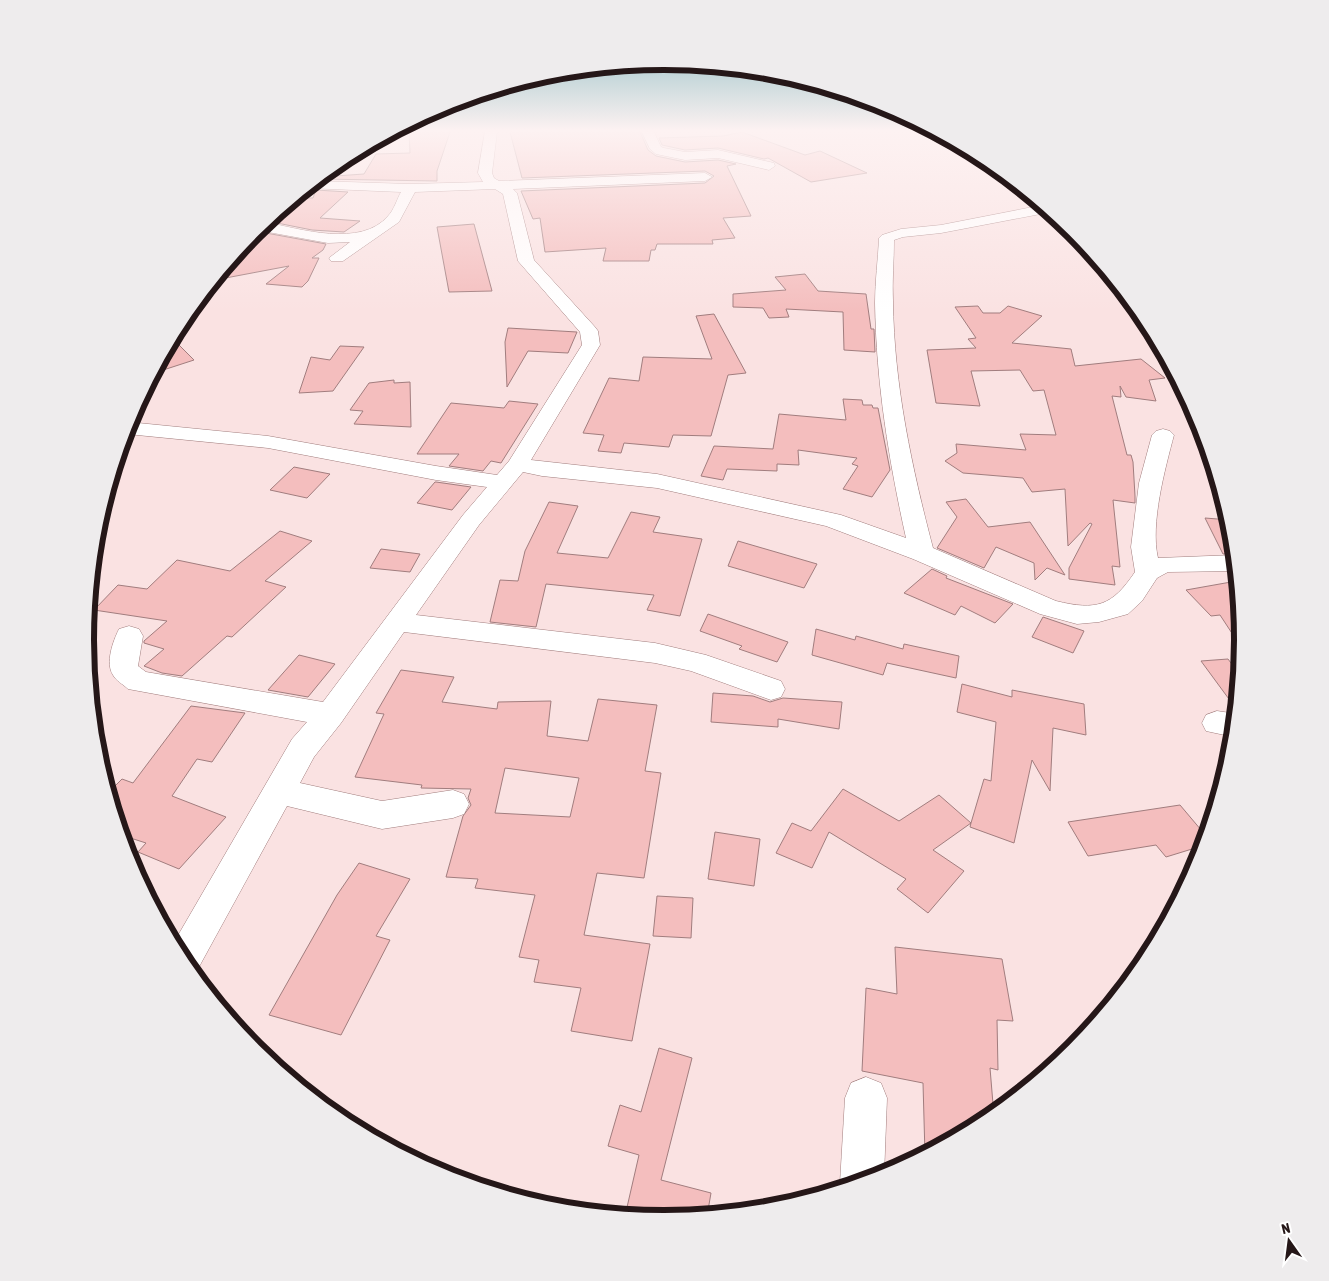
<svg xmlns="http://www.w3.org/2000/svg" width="1329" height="1281" viewBox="0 0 1329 1281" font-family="'Asap Condensed',sans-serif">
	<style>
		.building { fill: #f4bebe; stroke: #a17d7e; fill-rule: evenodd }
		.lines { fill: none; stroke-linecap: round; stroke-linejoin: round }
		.street-casing { stroke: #a17d7d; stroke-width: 1 }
		.street { fill: #fff; fill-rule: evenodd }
		.rim { fill: none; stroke: #251718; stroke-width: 6 }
	</style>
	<rect width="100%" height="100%" fill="#fae2e2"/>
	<g class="building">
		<polygon points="409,132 450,132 437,171 437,181 319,179 321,177 364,174 376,154 410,153"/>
		<polygon points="510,132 640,132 648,150 656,156 685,162 718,160 736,164 727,166 751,216 723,218 735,238 712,240 713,244 657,244 655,250 651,250 649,261 603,261 606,248 545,252 540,218 533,219 521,191 705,183 714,176 705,171 522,178"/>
		<polygon points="742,132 805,155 820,151 867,173 811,182 768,158 764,159 718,148 685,150 662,145 659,138 723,136"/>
		<polygon points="316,190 348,192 320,218 360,221 344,232 312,230 267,221 287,204 292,205 300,198 313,198"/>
		<polygon points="474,224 492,291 449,292 437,227"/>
		<polygon points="255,231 326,244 323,250 312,258 319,258 308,281 302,287 266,284 289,266 215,280"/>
		<polygon points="805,274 818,291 866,294 871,329 874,329 875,352 844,350 843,312 786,309 789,317 769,318 763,308 733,307 733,294 786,290 775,277"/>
		<polygon points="978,306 983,313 1000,313 1008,306 1042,316 1012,343 1071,349 1075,366 1141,359 1165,378 1149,380 1156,401 1126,397 1120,386 1121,397 1112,396 1127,455 1131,455 1133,462 1135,496 1135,503 1113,500 1120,567 1112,566 1115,585 1069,579 1069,568 1092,524 1090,523 1068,546 1065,489 1032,492 1023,478 963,473 945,461 957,453 956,444 1026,450 1020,434 1056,435 1044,390 1033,391 1020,370 971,371 980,406 936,403 927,350 976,348 968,339 976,338 955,307"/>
		<polygon points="714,314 746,373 728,375 711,436 673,435 669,447 624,443 621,453 598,451 604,435 583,433 609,378 639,381 643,357 712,359 696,316"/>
		<polygon points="508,328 577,332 568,353 528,351 507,387 505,342"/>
		<polygon points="178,344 194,360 154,373 168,347"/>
		<polygon points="340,346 364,347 333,391 299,393 311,357 330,360"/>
		<polygon points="394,380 394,383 410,382 411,427 354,424 363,411 350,410 369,383"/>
		<polygon points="843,399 862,400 863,405 872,405 873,408 878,408 890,470 872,497 843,489 858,466 852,464 857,458 798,450 799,465 777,464 777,471 727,469 723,480 701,476 714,446 773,449 779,414 846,420"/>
		<polygon points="509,401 538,404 501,463 491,461 483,471 449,466 459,454 417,454 451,403 504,408"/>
		<polygon points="294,467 330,474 307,498 270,490"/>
		<polygon points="435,482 436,482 471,487 452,510 417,503"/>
		<polygon points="966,499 988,527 1030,522 1065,575 1047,568 1035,580 1034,563 996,547 984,568 937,548 957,517 946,502"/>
		<polygon points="549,502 578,506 557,553 608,558 631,512 660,517 653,532 702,539 680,616 647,610 654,595 546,584 536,627 490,622 500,580 518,581 525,551"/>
		<polygon points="1205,518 1230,520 1235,553 1223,554"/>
		<polygon points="280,531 312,541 265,581 286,587 232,637 227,636 182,676 162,673 144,666 164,649 144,643 144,641 167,621 94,610 118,585 147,589 177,560 230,571"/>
		<polygon points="738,541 817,564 804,588 728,566"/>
		<polygon points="381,549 420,554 410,572 370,568"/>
		<polygon points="932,569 947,576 946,578 1013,604 995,623 961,606 955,615 904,593"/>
		<polygon points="1231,582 1239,589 1244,641 1243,650 1220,615 1211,616 1186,590"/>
		<polygon points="708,614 788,642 777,662 739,649 742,646 700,631"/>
		<polygon points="1043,617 1084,631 1073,653 1032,637"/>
		<polygon points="816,629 855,640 856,636 903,649 904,644 959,656 956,678 887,663 883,675 812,655"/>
		<polygon points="299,655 335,664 308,697 268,690"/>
		<polygon points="1228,659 1240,675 1237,710 1201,661"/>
		<path d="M401 670 454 677 442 702 497 709 498 702 551 701 547 736 588 741 598 699 657 705 645 771 661 773 644 878 597 873 584 935 650 944 632 1041 571 1031 581 988 534 982 539 960 519 957 535 895 475 888 478 879 446 877 463 816 471 805 468 798 471 789 421 788 422 785 355 777 384 714 376 713ZM505 768 579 778 570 817 495 813Z"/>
		<polygon points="962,684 1012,697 1012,690 1084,704 1086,735 1053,728 1050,791 1032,760 1014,843 970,827 971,823 933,850 964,871 928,913 897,889 906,879 829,832 812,868 776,853 792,823 811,831 843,789 899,821 939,795 971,823 984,779 991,781 996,722 957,712"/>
		<polygon points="713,693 753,696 770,702 783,698 842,702 839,729 778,719 778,727 711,722"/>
		<polygon points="191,706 245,713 212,762 197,759 172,796 226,817 179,869 138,852 146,843 121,835 108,793 122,779 133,783"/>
		<polygon points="1180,805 1207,837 1205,845 1166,857 1156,845 1088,856 1068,822"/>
		<polygon points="715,832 760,839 754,886 708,879"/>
		<polygon points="359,863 410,879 376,936 390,940 341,1035 269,1015 337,895"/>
		<polygon points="657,896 693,898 691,938 653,936"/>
		<polygon points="895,947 1002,959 1013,1021 997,1020 998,1070 990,1068 994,1116 986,1122 925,1155 923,1083 862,1071 866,988 897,994"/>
		<polygon points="659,1048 692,1058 661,1180 711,1193 707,1216 664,1220 625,1216 639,1155 608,1146 620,1105 641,1112"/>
	</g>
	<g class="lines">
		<defs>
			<g id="street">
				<path d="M485 132H497L492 173 494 178 499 181 705 173 712 177 705 181 513 189 517 193 534 260 595 327 598 331 600 345 531 460 657 474 841 515 906 538C889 462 876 382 875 303 875 281 878 260 879 238L882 235 901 229 941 225 1043 205 1051 212 941 233 903 237 894 240C894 261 892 281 893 301 894 385 912 468 933 548L1056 601C1097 611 1112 606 1135 572L1131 547 1139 483 1152 435 1156 431 1163 429 1170 431 1174 435C1165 469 1150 524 1158 558L1235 555 1237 571 1168 572 1157 578 1142 601 1128 614 1099 622 1077 624 1040 614 913 559 826 526 657 488 542 476 523 472 479 525 416 615 655 643 706 655 781 681 785 689 781 697 771 700 691 671 655 663 404 632 341 723 314 757 300 783 382 801 453 790 464 794 469 804 464 814 453 818 382 829 287 806 194 976 183 962 173 944 292 739 307 722 128 689C123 684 116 681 113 675 105 663 113 641 119 629L129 626 139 629 143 636 138 666 146 672 323 702 463 515 487 487 436 480 268 448 127 434H125L128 422 268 436 436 466 497 475 509 461 582 345 580 332 518 261 503 194 495 189 415 192 399 222 343 261H331L329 258 350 242 328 243 257 230 265 222C300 229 361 248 388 216 394 210 397 199 401 192L307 188 316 181 410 184 483 182 478 173Z"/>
				<polygon points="642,132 654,132 661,147 664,148 685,152 718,150 774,163 775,166 769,170 718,158 685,160 656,154 650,149"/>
				<polygon points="1217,711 1237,714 1234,737 1206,731 1202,723 1206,715"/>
				<polygon points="866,1077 881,1083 887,1098 884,1176 842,1189 840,1183 845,1098 851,1083"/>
			</g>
		</defs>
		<use href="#street" class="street-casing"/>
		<use href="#street" class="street"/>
	</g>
	<linearGradient id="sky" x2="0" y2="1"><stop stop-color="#78b2b9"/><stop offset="0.42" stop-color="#fdf2f2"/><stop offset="1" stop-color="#fdf2f2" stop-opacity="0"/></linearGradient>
	<rect width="1329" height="311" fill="url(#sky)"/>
	<path d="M0 0H1329V1281H0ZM94 640a570 570 0 1 1 1140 0a570 570 0 1 1-1140 0Z" fill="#eeeced" fill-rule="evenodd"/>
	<path class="rim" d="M94 640a570 570 0 1 1 1140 0a570 570 0 1 1-1140 0Z"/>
	<g transform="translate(1289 1241) rotate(346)" stroke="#ffffff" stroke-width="4" paint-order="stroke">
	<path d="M0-4L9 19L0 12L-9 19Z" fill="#251718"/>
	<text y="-8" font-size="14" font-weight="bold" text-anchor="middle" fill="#251718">N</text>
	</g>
</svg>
